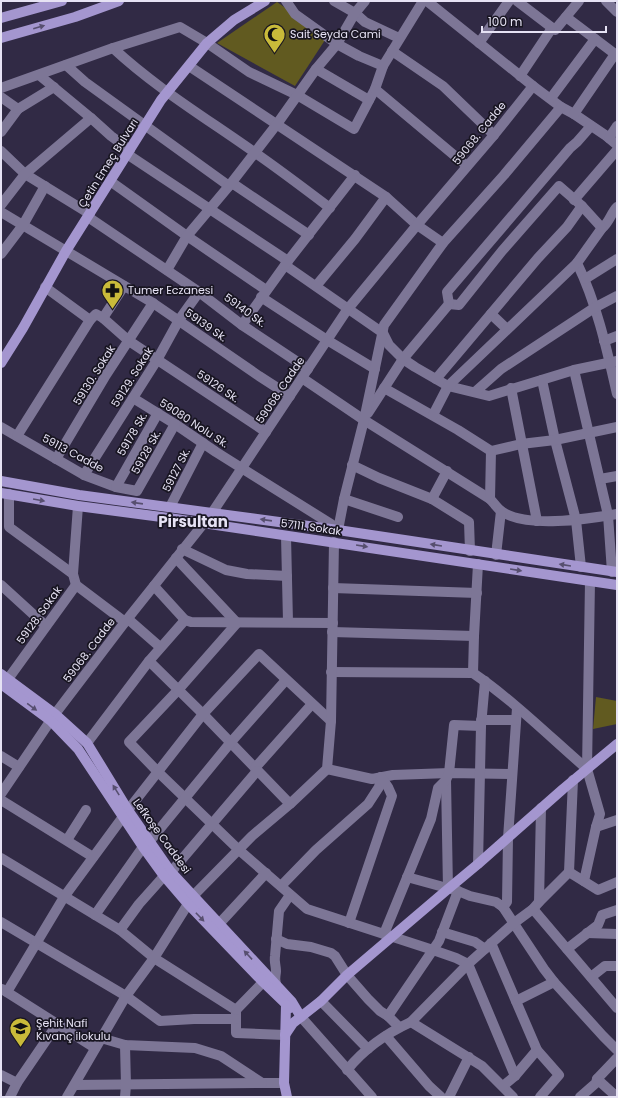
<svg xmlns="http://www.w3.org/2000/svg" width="618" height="1098" viewBox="0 0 618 1098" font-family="Poppins,sans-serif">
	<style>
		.green { fill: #615a20 }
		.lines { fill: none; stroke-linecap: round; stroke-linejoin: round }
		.minor { stroke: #7d7696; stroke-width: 10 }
		.major { stroke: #a496cf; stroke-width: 10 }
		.oneway { fill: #574f6f }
		.labels { text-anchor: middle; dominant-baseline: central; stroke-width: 3.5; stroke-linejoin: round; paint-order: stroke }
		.poi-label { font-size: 11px; fill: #e6e2f4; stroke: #181521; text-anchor: start }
		.street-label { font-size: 11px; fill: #e6e2f4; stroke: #181521 }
		.district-label { font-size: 15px; font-weight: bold; fill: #e6e2f4; stroke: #181521 }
	</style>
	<rect width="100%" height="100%" fill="#312a45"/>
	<g class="green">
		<polygon points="277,2 327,37 295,86 217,43"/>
		<polygon points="596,697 617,701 617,724 593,729"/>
	</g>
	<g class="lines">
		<g class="minor">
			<polyline points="286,1 295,14 337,44 359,56 383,66"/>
			<polyline points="334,1 355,13 365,22 399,38"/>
			<polyline points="427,1 533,86 561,107 574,114 605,135 617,145"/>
			<polyline points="517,1 555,30 579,1"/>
			<polyline points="606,1 617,12"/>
			<polyline points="566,17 615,54 574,114"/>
			<polyline points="479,43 509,1"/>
			<path d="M113 48C156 88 206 118 254 152 280 170 305 189 330 208"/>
			<polyline points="392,51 443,86 494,135"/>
			<polyline points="66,65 85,82 229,186"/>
			<polyline points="189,66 386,197 417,225 443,243"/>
			<polyline points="316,69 369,100"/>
			<polyline points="39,75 91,118 111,136 130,150"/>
			<polyline points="520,76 552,28"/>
			<polyline points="1,88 113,48 180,27 207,43 249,72 297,95 354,129 375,89 383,66 423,1"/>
			<polyline points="375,89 467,166"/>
			<polyline points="1,97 18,109 1,132"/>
			<polyline points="551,98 595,39"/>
			<polyline points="18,109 54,87"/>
			<polyline points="609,138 617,126"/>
			<polyline points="1,151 25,174 90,214"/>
			<polyline points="127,154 288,261"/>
			<polyline points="110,181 187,236 266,290"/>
			<polyline points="232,183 309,235"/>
			<polyline points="574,200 617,150"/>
			<polyline points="1,205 25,174 91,118"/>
			<path d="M617 207C611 213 609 223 602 228L577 263C597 304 607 350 617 394"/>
			<polyline points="1,212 153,303 259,376 290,396"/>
			<polyline points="88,217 199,292 242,325 308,369"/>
			<polyline points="1,254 23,225 45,186"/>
			<polyline points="285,265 383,333 389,345 403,359 415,367 448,386 489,396 574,370 617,361"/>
			<polyline points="167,270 187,236 229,186 277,124 316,69 337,44 355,13 365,1"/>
			<polyline points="585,279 617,259"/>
			<polyline points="316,286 355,239 386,197"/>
			<polyline points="45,287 90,320"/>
			<polyline points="261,297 327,340 375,369"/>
			<polyline points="449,304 447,292 570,148 577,142 591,126"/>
			<polyline points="449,304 459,305 502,251 559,186 582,206 602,228"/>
			<polyline points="491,314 507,329"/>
			<polyline points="103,318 124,286"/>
			<polyline points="242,325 288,261 355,175"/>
			<polyline points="604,341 617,336"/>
			<polyline points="574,370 608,515 612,572"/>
			<path d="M302 378 364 420 490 499C494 503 497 508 501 511 526 529 588 519 617 514"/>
			<polyline points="436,379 538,258 567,227 582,206"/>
			<polyline points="542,380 555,440 576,520 581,567"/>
			<polyline points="384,388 458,430 491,451 521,444 555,440 617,427"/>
			<polyline points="511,388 537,521"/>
			<polyline points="475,392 501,369 594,308 617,296"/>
			<polyline points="133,398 175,424 216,452 331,524 338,530"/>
			<polyline points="368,413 403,359 449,304"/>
			<polyline points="433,415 448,386 577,263"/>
			<polyline points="1,427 84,475 116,487 137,491 175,424"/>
			<polyline points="17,436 90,320 96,314 103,318 129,341 266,432"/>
			<polyline points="56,459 106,375 153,303"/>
			<polyline points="352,465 379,478 432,499 469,522 470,551"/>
			<polyline points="84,475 157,360 179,320 199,292"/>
			<polyline points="600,479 617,476"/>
			<polyline points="116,487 158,413"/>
			<polyline points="9,494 9,527 73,574 76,585 125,622"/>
			<polyline points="344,499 398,517"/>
			<polyline points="432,499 447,471"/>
			<polyline points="490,499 491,451"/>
			<polyline points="170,507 203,443"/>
			<polyline points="338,530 344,499 364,420 384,325 443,243 504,175 561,107"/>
			<polyline points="286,536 288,622"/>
			<polyline points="182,549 226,570 247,574 287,576"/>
			<polyline points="496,555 501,511"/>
			<polyline points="176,558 237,623 179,689 129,742 158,772 239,850 307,909 433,950 456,958 468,964 515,1076"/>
			<polyline points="73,574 78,506"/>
			<polyline points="1,585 46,626"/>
			<polyline points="154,586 185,620 191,622 333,623"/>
			<polyline points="333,588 477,593"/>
			<polyline points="128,619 160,647"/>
			<polyline points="332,632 474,636"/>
			<polyline points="149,661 203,714 290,804"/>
			<path d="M331 672 473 673C514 701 550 737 587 769"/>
			<polyline points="473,673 474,636 478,564"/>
			<polyline points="8,679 76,585"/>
			<polyline points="517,708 508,838 507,902 503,907 544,969 554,982 603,1036 617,1050"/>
			<polyline points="481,720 516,720"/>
			<polyline points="87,743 149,661 185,620"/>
			<polyline points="1,756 19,767"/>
			<polyline points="255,768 312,704"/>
			<polyline points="327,769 372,779 393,775 449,773 512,774"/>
			<polyline points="446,780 448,889"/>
			<polyline points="1,794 55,714 125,622 212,513 347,310 417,225 494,135 533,86"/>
			<polyline points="1,800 93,857"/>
			<polyline points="596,827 617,820"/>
			<polyline points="67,840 86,810"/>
			<polyline points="149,842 231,742 286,680"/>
			<polyline points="1,858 120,930 154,958 236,1010 236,1033 285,1035"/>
			<polyline points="478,864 481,726 485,681"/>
			<polyline points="171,872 257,771"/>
			<polyline points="569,872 573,780"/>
			<polyline points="407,877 458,891 470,896 496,902 503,907"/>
			<polyline points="584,881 596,827 600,814 587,769 590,581"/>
			<polyline points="281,886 316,850 368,804 379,787 381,777"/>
			<polyline points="539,902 541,808"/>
			<polyline points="533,909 617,1008"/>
			<polyline points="95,915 143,847"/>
			<polyline points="1,922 126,996 160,1021 194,1019 236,1019"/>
			<polyline points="349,923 392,796 388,787 381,777"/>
			<polyline points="219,924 266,873"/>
			<polyline points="120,930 139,904 164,876"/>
			<polyline points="442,932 475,942 485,949"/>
			<polyline points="587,933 617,934"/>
			<polyline points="384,934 431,819 438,788 446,780 449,773 454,725 481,726"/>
			<polyline points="276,939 287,944 311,947 331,953 335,956 347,975 368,999 380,1011 388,1016 399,1027"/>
			<polyline points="491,943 537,1050 559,1075 540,1097"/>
			<polyline points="567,949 598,925 602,915 617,910"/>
			<polyline points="591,977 605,966 617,966"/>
			<path d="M276 984C274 977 276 976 276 971 276 966 274 961 275 956L279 911 290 895"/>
			<polyline points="2,989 95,1048"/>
			<polyline points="7,992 64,897 128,810 203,714 259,654 331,721"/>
			<polyline points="321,1001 368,1049"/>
			<polyline points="516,1001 554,982"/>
			<polyline points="236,1010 268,977"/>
			<polyline points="388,1016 439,941 458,891"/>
			<polyline points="301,1017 372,1097"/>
			<polyline points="411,1022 482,1066 513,1097"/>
			<polyline points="386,1036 429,1086 441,1097"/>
			<polyline points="101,1038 125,1045 195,1048 221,1056 262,1083 284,1083"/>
			<path d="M347 1070C364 1049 387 1033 411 1022L468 964 514 923 533 909 539 902 569 872 598 890 617 882"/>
			<polyline points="1,1075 17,1083"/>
			<polyline points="597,1079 617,1097"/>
			<polyline points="75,1085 262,1083"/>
			<polyline points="503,1086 515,1076 537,1050"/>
			<polyline points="10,1097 17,1083 58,1023"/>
			<polyline points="67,1097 126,996 154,958 193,896 252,836 290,804 327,769 331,721 334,542"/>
			<polyline points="125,1097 126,1085 125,1045"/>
			<polyline points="449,1097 469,1057"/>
			<polyline points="580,1097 596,1083 597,1079 617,1058"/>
		</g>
		<g class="major">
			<polyline points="1,18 62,1"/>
			<polyline points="1,38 75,17 119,1"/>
			<polyline points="1,363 23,328 66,251 161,100 207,43 234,20 265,1"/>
			<polyline points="1,481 79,495 338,530 617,572"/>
			<polyline points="1,493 78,506 169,518 617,585"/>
			<polyline points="1,674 55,714 87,743 128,810 171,872 292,1002 301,1017"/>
			<polyline points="1,684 51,721 78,749 143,847 164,876 188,904 263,982 290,1008"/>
			<polyline points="286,1005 284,1083 287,1097"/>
			<polyline points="285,1035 293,1023 321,1001 347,975 448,889 478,864 563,789 617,744"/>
		</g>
	</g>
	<defs><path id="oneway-solid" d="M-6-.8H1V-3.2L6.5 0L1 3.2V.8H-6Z"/></defs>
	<g class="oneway">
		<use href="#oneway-solid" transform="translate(39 27) rotate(-16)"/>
		<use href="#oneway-solid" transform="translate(39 500) rotate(10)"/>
		<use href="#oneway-solid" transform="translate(137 503) rotate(-172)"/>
		<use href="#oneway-solid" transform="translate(266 520) rotate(-172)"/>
		<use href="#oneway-solid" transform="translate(436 545) rotate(-171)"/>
		<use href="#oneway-solid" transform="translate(362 546) rotate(9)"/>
		<use href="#oneway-solid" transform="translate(565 565) rotate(-171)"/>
		<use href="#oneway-solid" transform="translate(516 570) rotate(9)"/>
		<use href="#oneway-solid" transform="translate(32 707) rotate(36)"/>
		<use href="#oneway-solid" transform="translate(116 790) rotate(-122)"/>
		<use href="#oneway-solid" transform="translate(200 917) rotate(46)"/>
		<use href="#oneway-solid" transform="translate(248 955) rotate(-133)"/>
	</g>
	<defs>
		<symbol id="mosque-pin" viewBox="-11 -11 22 30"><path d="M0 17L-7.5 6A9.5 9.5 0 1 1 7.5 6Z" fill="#c9ba3a" stroke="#181521"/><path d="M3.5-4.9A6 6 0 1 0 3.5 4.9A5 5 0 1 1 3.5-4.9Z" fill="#111"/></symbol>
		<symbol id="pharmacy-pin" viewBox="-11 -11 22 30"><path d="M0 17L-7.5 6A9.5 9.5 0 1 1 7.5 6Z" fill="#c9ba3a" stroke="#181521"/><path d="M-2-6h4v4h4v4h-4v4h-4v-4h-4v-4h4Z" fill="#111"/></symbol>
		<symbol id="school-pin" viewBox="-11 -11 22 30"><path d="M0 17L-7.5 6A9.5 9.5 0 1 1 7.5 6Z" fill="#c9ba3a" stroke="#181521"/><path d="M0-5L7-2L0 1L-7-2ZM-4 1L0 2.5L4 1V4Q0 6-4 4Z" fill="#111"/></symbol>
	</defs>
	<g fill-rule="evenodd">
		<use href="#mosque-pin" x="262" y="22" width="25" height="34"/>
		<use href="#pharmacy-pin" x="100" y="278" width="25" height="34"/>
		<use href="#school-pin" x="8" y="1016" width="25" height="34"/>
	</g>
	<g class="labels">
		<g class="poi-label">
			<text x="290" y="34">Sait Seyda Cami</text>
			<text x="128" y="290">Tumer Eczanesi</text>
			<text x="36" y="1023">Şehit Nafi<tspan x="36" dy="13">Kıvanç ilokulu</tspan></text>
		</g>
		<g class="street-label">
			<text transform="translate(479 133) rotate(-51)">59068. Cadde</text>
			<text transform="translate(108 163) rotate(-58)">Çetin Emeç Bulvarı</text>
			<text transform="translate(245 310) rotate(36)">59140 Sk.</text>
			<text transform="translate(206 325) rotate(35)">59139 Sk.</text>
			<text transform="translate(94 375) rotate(-58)">59130. Sokak</text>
			<text transform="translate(132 377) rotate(-58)">59129. Sokak</text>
			<text transform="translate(218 386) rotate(34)">59126 Sk.</text>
			<text transform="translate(280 390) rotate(-56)">59068. Cadde</text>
			<text transform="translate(194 423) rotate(33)">59080 Nolu Sk.</text>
			<text transform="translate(132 434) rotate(-60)">59178 Sk.</text>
			<text transform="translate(146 452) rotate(-61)">59128 Sk.</text>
			<text transform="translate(73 453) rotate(28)">59113 Cadde</text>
			<text transform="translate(176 470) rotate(-63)">59127 Sk.</text>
			<text transform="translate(311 527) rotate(8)">57111. Sokak</text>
			<text transform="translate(39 615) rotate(-54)">59128. Sokak</text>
			<text transform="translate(89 650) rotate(-53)">59068. Cadde</text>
			<text transform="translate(162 836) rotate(54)">Lefkoşe Caddesi</text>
		</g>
		<g class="district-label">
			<text x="193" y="521">Pirsultan</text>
		</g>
	</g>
	<rect width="618" height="1098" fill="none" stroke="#e6e2f4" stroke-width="4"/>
	<path d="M482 26v6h124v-6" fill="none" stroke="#e6e2f4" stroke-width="2"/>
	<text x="488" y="26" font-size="12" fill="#e6e2f4" stroke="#181521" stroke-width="3" paint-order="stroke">100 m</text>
</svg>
